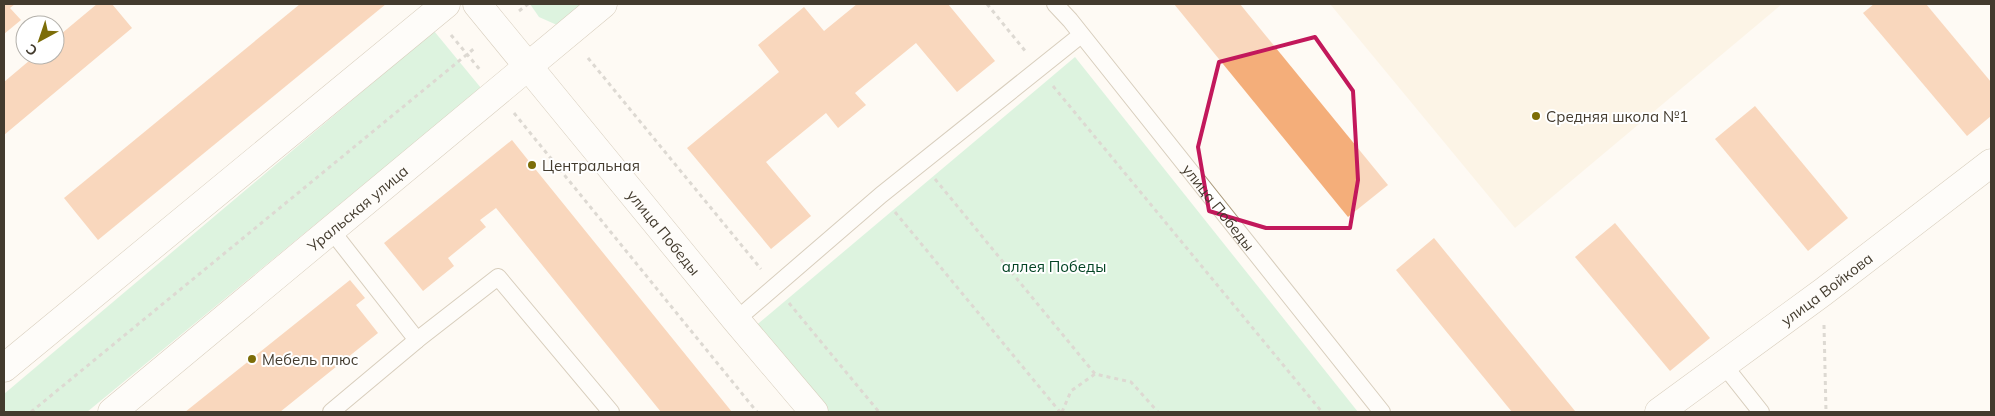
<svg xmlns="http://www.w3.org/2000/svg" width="1995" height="416" viewBox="0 0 1995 416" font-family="Mulish,sans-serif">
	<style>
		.built { fill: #fbedd6 }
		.green { fill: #b5ecc6 }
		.building { fill: #f4ae7a }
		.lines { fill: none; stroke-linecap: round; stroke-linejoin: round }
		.lane-casing { stroke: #ab997a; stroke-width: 18 }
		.street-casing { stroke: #ab997a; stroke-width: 29 }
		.path { stroke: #b7b1a9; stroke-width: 3; stroke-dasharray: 4 4; stroke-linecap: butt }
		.lane { stroke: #fff; stroke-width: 16 }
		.street { stroke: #fff; stroke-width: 28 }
		.marked { fill: none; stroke: #c2185b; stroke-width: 4; stroke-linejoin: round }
		.poi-dot { fill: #7c6d08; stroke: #fff; stroke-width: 2 }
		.labels { text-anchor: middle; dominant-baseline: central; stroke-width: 4; stroke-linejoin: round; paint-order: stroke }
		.poi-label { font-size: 15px; fill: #433b2e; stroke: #fff; text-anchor: start }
		.street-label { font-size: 15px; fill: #433b2e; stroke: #fff }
		.park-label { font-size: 15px; fill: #024323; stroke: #fff }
	</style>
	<rect width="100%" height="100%" fill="#fefaf4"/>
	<polygon class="built" points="1330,4 1782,4 1515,228"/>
	<g class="green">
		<polygon points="530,4 584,4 557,25 539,17"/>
		<polygon points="434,31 481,88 87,412 4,412 4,394"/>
		<polygon points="1075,57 1358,412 825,412 753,328"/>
	</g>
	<g class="building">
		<polygon points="4,4 15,4 10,8 21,20 4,34"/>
		<polygon points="97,4 112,4 132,28 4,135 4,82 36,55 55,55 55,39"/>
		<polygon points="300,4 386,4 98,240 64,198"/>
		<polygon points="857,4 948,4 995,61 957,92 916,43 855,93 866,105 838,128 826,113 766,162 811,216 771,249 687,148 779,72 758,45 804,7 824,31"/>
		<polygon points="1174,4 1240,4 1388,185 1348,217"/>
		<polygon points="1874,4 1926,4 1991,82 1991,116 1967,136 1863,13"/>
		<polygon points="1755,106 1848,218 1808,251 1715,139"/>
		<polygon points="512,140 532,165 732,412 661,412 496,208 480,220 486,227 448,258 454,266 423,291 384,243"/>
		<polygon points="1615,223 1710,338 1670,371 1575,257"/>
		<polygon points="1434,238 1575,411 1573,412 1512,412 1396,270"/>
		<polygon points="350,280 365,298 356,305 378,333 280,412 185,412"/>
	</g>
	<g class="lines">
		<defs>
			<g id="lane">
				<path id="s1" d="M1055 4 1070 20 1382 412"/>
				<polyline points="331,230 417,340"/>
				<polyline points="736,320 881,195 1081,35"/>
				<polyline points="1723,364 1761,412"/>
				<polyline points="331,412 417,340 498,277 611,412"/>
			</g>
			<g id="street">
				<path id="s2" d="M477 4 736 320 814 412"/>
				<polyline points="4,368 446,4"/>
				<path id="s3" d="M112 412 603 4"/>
				<path id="s4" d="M1659 412 1823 292 1991 163"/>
			</g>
		</defs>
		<use href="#lane" class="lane-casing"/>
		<use href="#street" class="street-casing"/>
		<g class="path">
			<polyline points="987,4 1026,52"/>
			<polyline points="519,11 528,4"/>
			<polyline points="451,35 481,71"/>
			<polyline points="588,58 761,269"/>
			<polyline points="1053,86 1322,412"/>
			<polyline points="514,113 757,412"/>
			<polyline points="935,179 1095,374 1131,382 1158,412"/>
			<polyline points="895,212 1060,412"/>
			<polyline points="789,303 879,412"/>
			<polyline points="1824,325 1826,412"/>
			<polyline points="31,412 476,47"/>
			<polyline points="1062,412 1071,391 1095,374"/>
		</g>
		<use href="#lane" class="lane"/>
		<use href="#street" class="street"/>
	</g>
	<path d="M0 0H1995V416H0ZM1315 37 1353 91 1358 180 1350 228H1266L1209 211 1198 147 1219 62Z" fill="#fefaf4" fill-opacity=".55" fill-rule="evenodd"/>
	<path class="marked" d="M1315 37 1353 91 1358 180 1350 228H1266L1209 211 1198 147 1219 62Z"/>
	<g class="poi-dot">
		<circle cx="1536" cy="116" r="5"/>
		<circle cx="532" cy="165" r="5"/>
		<circle cx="252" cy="359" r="5"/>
	</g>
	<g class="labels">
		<g class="poi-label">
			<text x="1546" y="116">Средняя школа №1</text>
			<text x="542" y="165">Центральная</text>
			<text x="262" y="359">Мебель плюс</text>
		</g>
		<g class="street-label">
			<text stroke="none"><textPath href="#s3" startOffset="319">Уральская улица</textPath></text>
			<text stroke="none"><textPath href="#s1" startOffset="261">улица Победы</textPath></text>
			<text stroke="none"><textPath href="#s2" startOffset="295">улица Победы</textPath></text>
			<text stroke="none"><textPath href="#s4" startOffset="208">улица Войкова</textPath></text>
		</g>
		<g class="park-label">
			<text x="1054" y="266">аллея Победы</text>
		</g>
	</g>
	<rect width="1995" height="416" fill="none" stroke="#433b2e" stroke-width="10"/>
	<g transform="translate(40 40) rotate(220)"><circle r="24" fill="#ffffff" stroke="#b4b1ab"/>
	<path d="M0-4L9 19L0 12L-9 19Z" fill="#7c6d08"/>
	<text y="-8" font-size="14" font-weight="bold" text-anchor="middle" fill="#433b2e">С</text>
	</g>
</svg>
